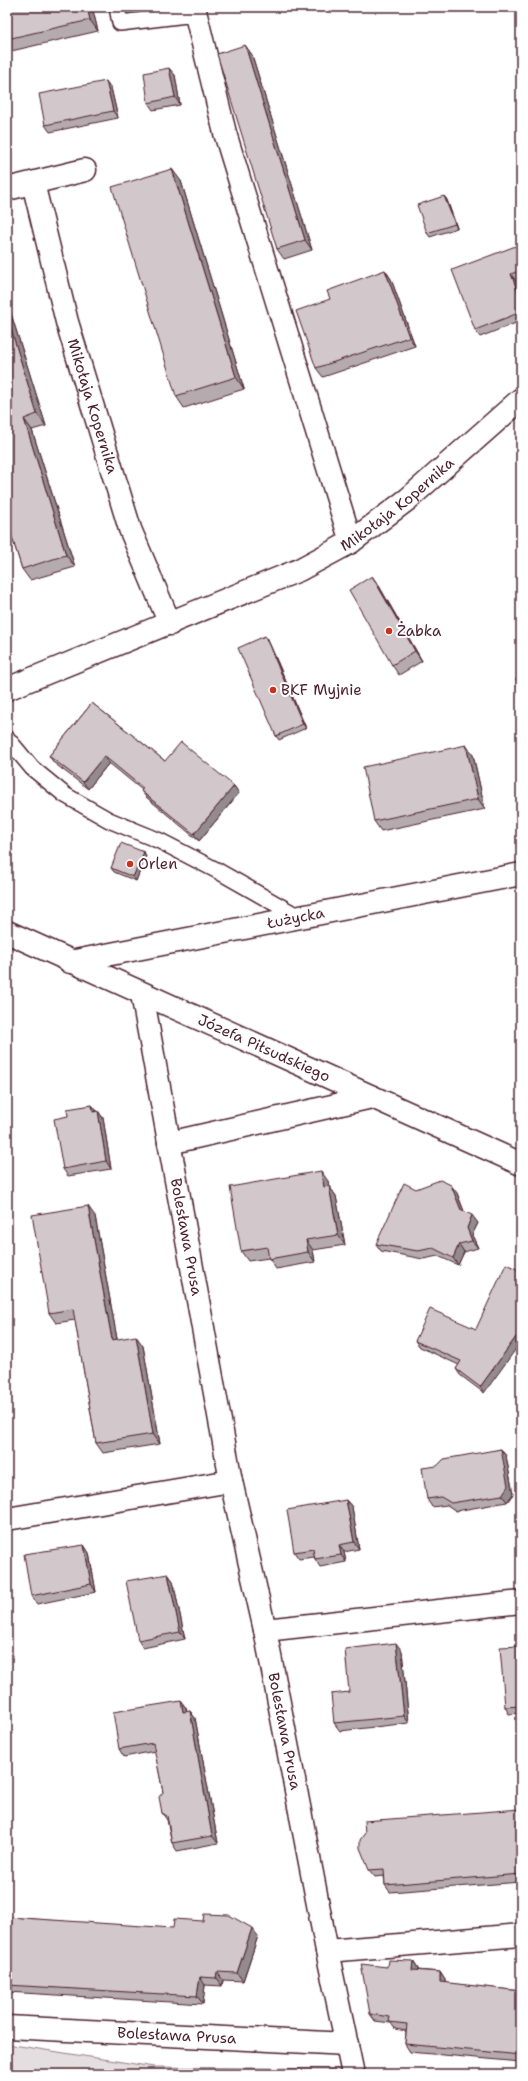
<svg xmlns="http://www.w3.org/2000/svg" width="528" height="2081" viewBox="0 0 528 2081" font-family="'Shantell Sans',sans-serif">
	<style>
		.green { fill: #e5dee0; stroke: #987e86 }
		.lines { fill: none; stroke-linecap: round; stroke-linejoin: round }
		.service-casing { stroke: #4a1f2b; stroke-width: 18 }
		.minor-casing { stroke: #4a1f2b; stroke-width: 25 }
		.tertiary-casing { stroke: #4a1f2b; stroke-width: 25 }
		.service { stroke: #fff; stroke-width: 15 }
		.minor { stroke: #fff; stroke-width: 22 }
		.tertiary { stroke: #fff; stroke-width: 22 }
		.wall { fill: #b5abaf; stroke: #4a1f2b }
		.shaded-wall { fill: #938b8e; stroke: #4a1f2b }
		.building { fill: #d2c7cb; stroke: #4a1f2b }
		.poi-dot { fill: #c8321e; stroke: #fff; stroke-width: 1.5 }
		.labels { text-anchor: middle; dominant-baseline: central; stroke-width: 4; stroke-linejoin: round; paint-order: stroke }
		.street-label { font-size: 15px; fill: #4a1f2b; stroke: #fff }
		.poi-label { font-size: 15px; fill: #4a1f2b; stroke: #fff; text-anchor: start }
	</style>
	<rect width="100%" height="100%" fill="#fff"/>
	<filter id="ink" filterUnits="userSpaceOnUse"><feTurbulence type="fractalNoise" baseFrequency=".025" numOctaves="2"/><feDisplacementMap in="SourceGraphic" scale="8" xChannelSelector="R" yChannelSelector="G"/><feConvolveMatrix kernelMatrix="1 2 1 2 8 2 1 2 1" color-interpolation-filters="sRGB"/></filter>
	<g filter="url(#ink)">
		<polygon class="green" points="7,2044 154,2067 339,2069 340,2074 7,2074"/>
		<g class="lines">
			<defs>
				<g id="service">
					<polyline points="117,7 120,23 195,14"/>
					<polyline points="7,738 32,768 65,795 109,820 160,841 218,871 299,917"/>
				</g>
				<g id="minor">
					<polyline points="194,7 225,133 351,542"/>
					<path id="s1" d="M33 183 67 322 130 529 170 624"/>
					<polyline points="7,189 85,170"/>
					<path id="s2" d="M7 689 299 570 351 542 408 499 521 399"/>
					<path id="s3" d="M70 962 521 874"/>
					<path id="s4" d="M142 994 231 1481 265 1630 327 1951 353 2074"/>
					<polyline points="169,1143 372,1097"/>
					<polyline points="7,1519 231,1481"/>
					<polyline points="265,1630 521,1602"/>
					<polyline points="327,1951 521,1935"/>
					<path id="s5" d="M7 2027 347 2044"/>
				</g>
				<g id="tertiary">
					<path id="s6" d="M7 932 521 1164"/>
				</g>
			</defs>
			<use href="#service" class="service-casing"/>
			<use href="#minor" class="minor-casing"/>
			<use href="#tertiary" class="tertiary-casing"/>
			<use href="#service" class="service"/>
			<use href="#minor" class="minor"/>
			<use href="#tertiary" class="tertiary"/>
		</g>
		<g class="wall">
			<polygon points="7,7 92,7 98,31 7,52"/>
			<polygon points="245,45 252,55 312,250 284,259 277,249"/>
			<polygon points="175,75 180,105 153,110 148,103"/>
			<polygon points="111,88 118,118 50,132 45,125"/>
			<polygon points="181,181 244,389 184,408 176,396"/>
			<polygon points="444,196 447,200 457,228 430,237 427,233"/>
			<polygon points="521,244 521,279 516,281 521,293 521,321 480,337 475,330"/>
			<polygon points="385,270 391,279 415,346 323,377 316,368 330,299"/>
			<polygon points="7,301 46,426 32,430 75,567 30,580 22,569 7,521"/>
			<polygon points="379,586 422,661 399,675 392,665"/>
			<polygon points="268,640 306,728 279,740 276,736"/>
			<polygon points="92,703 165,761 234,786 239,793 199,841 146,797 141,791 142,790 109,763 88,789 54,763 49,756"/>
			<polygon points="473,755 485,809 381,831 374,821"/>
			<polygon points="144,852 146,856 136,881 114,872 111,868"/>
			<polygon points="92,1105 97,1111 98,1111 103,1118 111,1169 68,1176 63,1169 68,1116"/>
			<polygon points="328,1181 329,1186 336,1196 345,1245 313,1250 315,1262 276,1269 269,1258 248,1261 241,1251"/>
			<polygon points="457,1193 464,1211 478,1223 472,1235 478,1248 464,1252 458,1265 438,1256 423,1259 381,1251 376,1244"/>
			<polygon points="95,1216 117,1339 143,1346 160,1444 103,1453 96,1443 75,1320 56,1323 49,1313"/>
			<polygon points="476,1329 484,1393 460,1375 456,1369 459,1365 420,1347 415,1341"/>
			<polygon points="501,1449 506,1456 513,1494 507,1502 456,1511 447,1505 432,1507 427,1499 437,1466"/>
			<polygon points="346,1500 352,1507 359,1549 344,1552 346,1562 320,1567 315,1559 314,1557 299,1559 294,1552"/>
			<polygon points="84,1545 89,1553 96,1592 37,1604 31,1596"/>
			<polygon points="168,1574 173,1581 185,1639 143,1648 138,1640"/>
			<polygon points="521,1646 521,1713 509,1714 505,1707"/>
			<polygon points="402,1651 409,1723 340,1731 334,1723 349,1692"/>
			<polygon points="181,1701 186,1708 187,1712 190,1711 195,1718 218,1843 177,1851 172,1843 167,1820 162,1813 163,1792 155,1751 124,1757 119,1749"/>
			<polygon points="521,1809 521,1882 390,1892 385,1885 384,1876 375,1877 369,1870"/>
			<polygon points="7,1917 258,1936 243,1981 223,1980 222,1986 205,1985 203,2004 7,1992"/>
			<polygon points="413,1961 418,1969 418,1970 440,1972 445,1980 445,1983 521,1991 521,2062 410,2052 405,2044 406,2031 395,2029 391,2023 375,2021 370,2014 387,1967"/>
		</g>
		<g class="shaded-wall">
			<polygon points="87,7 92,7 98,31 90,20"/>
			<polygon points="245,45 252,55 312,250 305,240"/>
			<polygon points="169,68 175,75 180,105 175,97"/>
			<polygon points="106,81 111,88 118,118 113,111"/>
			<polygon points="172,169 181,181 244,389 236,377"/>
			<polygon points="444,196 447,200 457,228 455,224"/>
			<polygon points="385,270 391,279 415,346 409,337"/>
			<polygon points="511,274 516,281 521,293 521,300"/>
			<polygon points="7,301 46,426 37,414 7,316"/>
			<polygon points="24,419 32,430 75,567 66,555"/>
			<polygon points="372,576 379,586 422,661 415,651"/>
			<polygon points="265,636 268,640 306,728 303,724"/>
			<polygon points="466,745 473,755 485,809 478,799"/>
			<polygon points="104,756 109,763 88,789 83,782"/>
			<polygon points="234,786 239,793 199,841 194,834"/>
			<polygon points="144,852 146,856 136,881 133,877"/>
			<polygon points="92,1105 97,1112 93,1112"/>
			<polygon points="98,1111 103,1118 111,1169 106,1161"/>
			<polygon points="321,1171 328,1181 331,1197 324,1187"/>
			<polygon points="451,1185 457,1193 466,1217 461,1210"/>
			<polygon points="329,1186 336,1196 345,1245 338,1235"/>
			<polygon points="88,1206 95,1216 119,1350 112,1340"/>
			<polygon points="472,1215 478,1223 472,1235 478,1248 472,1241 467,1228"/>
			<polygon points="306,1240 313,1250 315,1262 308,1252"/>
			<polygon points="459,1244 464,1252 458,1265 453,1258"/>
			<polygon points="521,1330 521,1342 484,1393 480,1387"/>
			<polygon points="136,1336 143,1346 160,1444 153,1434"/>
			<polygon points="501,1449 506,1456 513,1494 507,1502 502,1495"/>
			<polygon points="346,1500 352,1507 359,1549 354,1542"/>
			<polygon points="84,1545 89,1553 96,1592 91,1584"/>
			<polygon points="339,1545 344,1552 346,1562 341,1555"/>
			<polygon points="168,1574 173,1581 185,1639 180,1632"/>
			<polygon points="396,1643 402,1651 409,1723 404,1716"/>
			<polygon points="181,1701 186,1708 188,1720 183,1712"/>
			<polygon points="190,1711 195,1718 218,1843 212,1836"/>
			<polygon points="252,1928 258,1936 243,1981 237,1973"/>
			<polygon points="413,1961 418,1969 417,1977 412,1970"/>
			<polygon points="217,1972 223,1980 222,1986 216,1978"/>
			<polygon points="440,1972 445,1980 445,1990 440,1982"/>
			<polygon points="200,1977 205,1985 203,2004 197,1996"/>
		</g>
		<g class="building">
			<polygon points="7,7 87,7 90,20 7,39"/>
			<polygon points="245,45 305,240 277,249 217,54"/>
			<polygon points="169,68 175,97 148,103 144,73"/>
			<polygon points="106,81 113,111 45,125 39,94"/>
			<polygon points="172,169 236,377 176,396 112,187"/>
			<polygon points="444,196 455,224 427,233 417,205"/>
			<polygon points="521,244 521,270 511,274 521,300 521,312 475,330 452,270"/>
			<polygon points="385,270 409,337 316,368 296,311 330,299 327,291"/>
			<polygon points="7,316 37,414 24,419 66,555 22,569 7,521"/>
			<polygon points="521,469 521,476 518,471"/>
			<polygon points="372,576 415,651 392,665 349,590"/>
			<polygon points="265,636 303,724 276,736 238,648"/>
			<polygon points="521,678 521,703 516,679"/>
			<polygon points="92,703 165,761 181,742 234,786 194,834 141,791 143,788 104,756 83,782 49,756"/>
			<polygon points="466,745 478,799 374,821 363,767"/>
			<polygon points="121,843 144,852 133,877 111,868"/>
			<polygon points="92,1105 93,1112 98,1111 106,1161 63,1169 54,1119 68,1116 67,1109"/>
			<polygon points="321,1171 324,1187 329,1186 338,1235 306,1240 308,1252 269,1259 267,1247 241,1251 230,1187"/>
			<polygon points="440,1180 451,1185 461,1210 472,1215 467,1228 472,1241 459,1244 453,1258 433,1248 418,1251 376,1244 404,1183 416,1189"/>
			<polygon points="88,1206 112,1340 136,1336 153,1434 96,1443 73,1309 49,1313 32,1215"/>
			<polygon points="506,1264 521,1271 521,1330 480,1387 456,1369 461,1361 415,1341 430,1309 476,1329"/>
			<polygon points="501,1449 508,1486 502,1495 451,1503 441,1497 427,1499 422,1468 437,1466 444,1459"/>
			<polygon points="346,1500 354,1542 339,1545 341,1555 315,1559 313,1549 294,1552 287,1510"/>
			<polygon points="84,1545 91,1584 31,1596 24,1554"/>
			<polygon points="168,1574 180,1632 138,1640 126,1581"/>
			<polygon points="396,1643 404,1716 334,1723 331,1694 349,1692 345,1649"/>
			<polygon points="521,1646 521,1706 505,1707 500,1647"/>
			<polygon points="181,1701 183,1712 190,1711 212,1836 172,1843 167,1816 162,1813 159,1797 163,1792 153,1743 119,1749 113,1712"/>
			<polygon points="521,1809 521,1874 385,1885 384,1869 369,1870 360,1848 360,1840 365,1833 364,1821"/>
			<polygon points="204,1914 229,1915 252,1928 237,1973 217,1972 216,1978 200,1977 197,1996 7,1985 7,1917 173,1928 174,1919 203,1921"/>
			<polygon points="388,1960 413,1961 412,1970 440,1972 440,1982 521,1991 521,2055 405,2044 407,2024 389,2022 390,2017 370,2014 361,1964 387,1967"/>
		</g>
	</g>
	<g class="poi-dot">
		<circle cx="389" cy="631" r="4"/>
		<circle cx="273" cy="690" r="4"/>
		<circle cx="130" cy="864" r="4"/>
	</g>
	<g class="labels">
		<g class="street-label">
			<text stroke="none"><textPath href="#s1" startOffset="231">Mikołaja Kopernika</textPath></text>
			<text stroke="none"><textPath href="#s2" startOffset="434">Mikołaja Kopernika</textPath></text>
			<text stroke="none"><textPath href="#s3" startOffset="230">Łużycka</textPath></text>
			<text stroke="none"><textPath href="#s6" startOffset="282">Józefa Piłsudskiego</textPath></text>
			<text stroke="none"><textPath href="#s4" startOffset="247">Bolesława Prusa</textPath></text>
			<text stroke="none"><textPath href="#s4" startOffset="751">Bolesława Prusa</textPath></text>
			<text stroke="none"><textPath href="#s5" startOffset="170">Bolesława Prusa</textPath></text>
		</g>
		<g class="poi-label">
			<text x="397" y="631">Żabka</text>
			<text x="281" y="690">BKF Myjnie</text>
			<text x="138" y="864">Orlen</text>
		</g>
	</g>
	<rect width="528" height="2081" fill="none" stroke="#fff" stroke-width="24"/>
	<rect x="12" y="12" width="504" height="2057" fill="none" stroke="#4a1f2b" stroke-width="1.5" filter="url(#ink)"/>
</svg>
